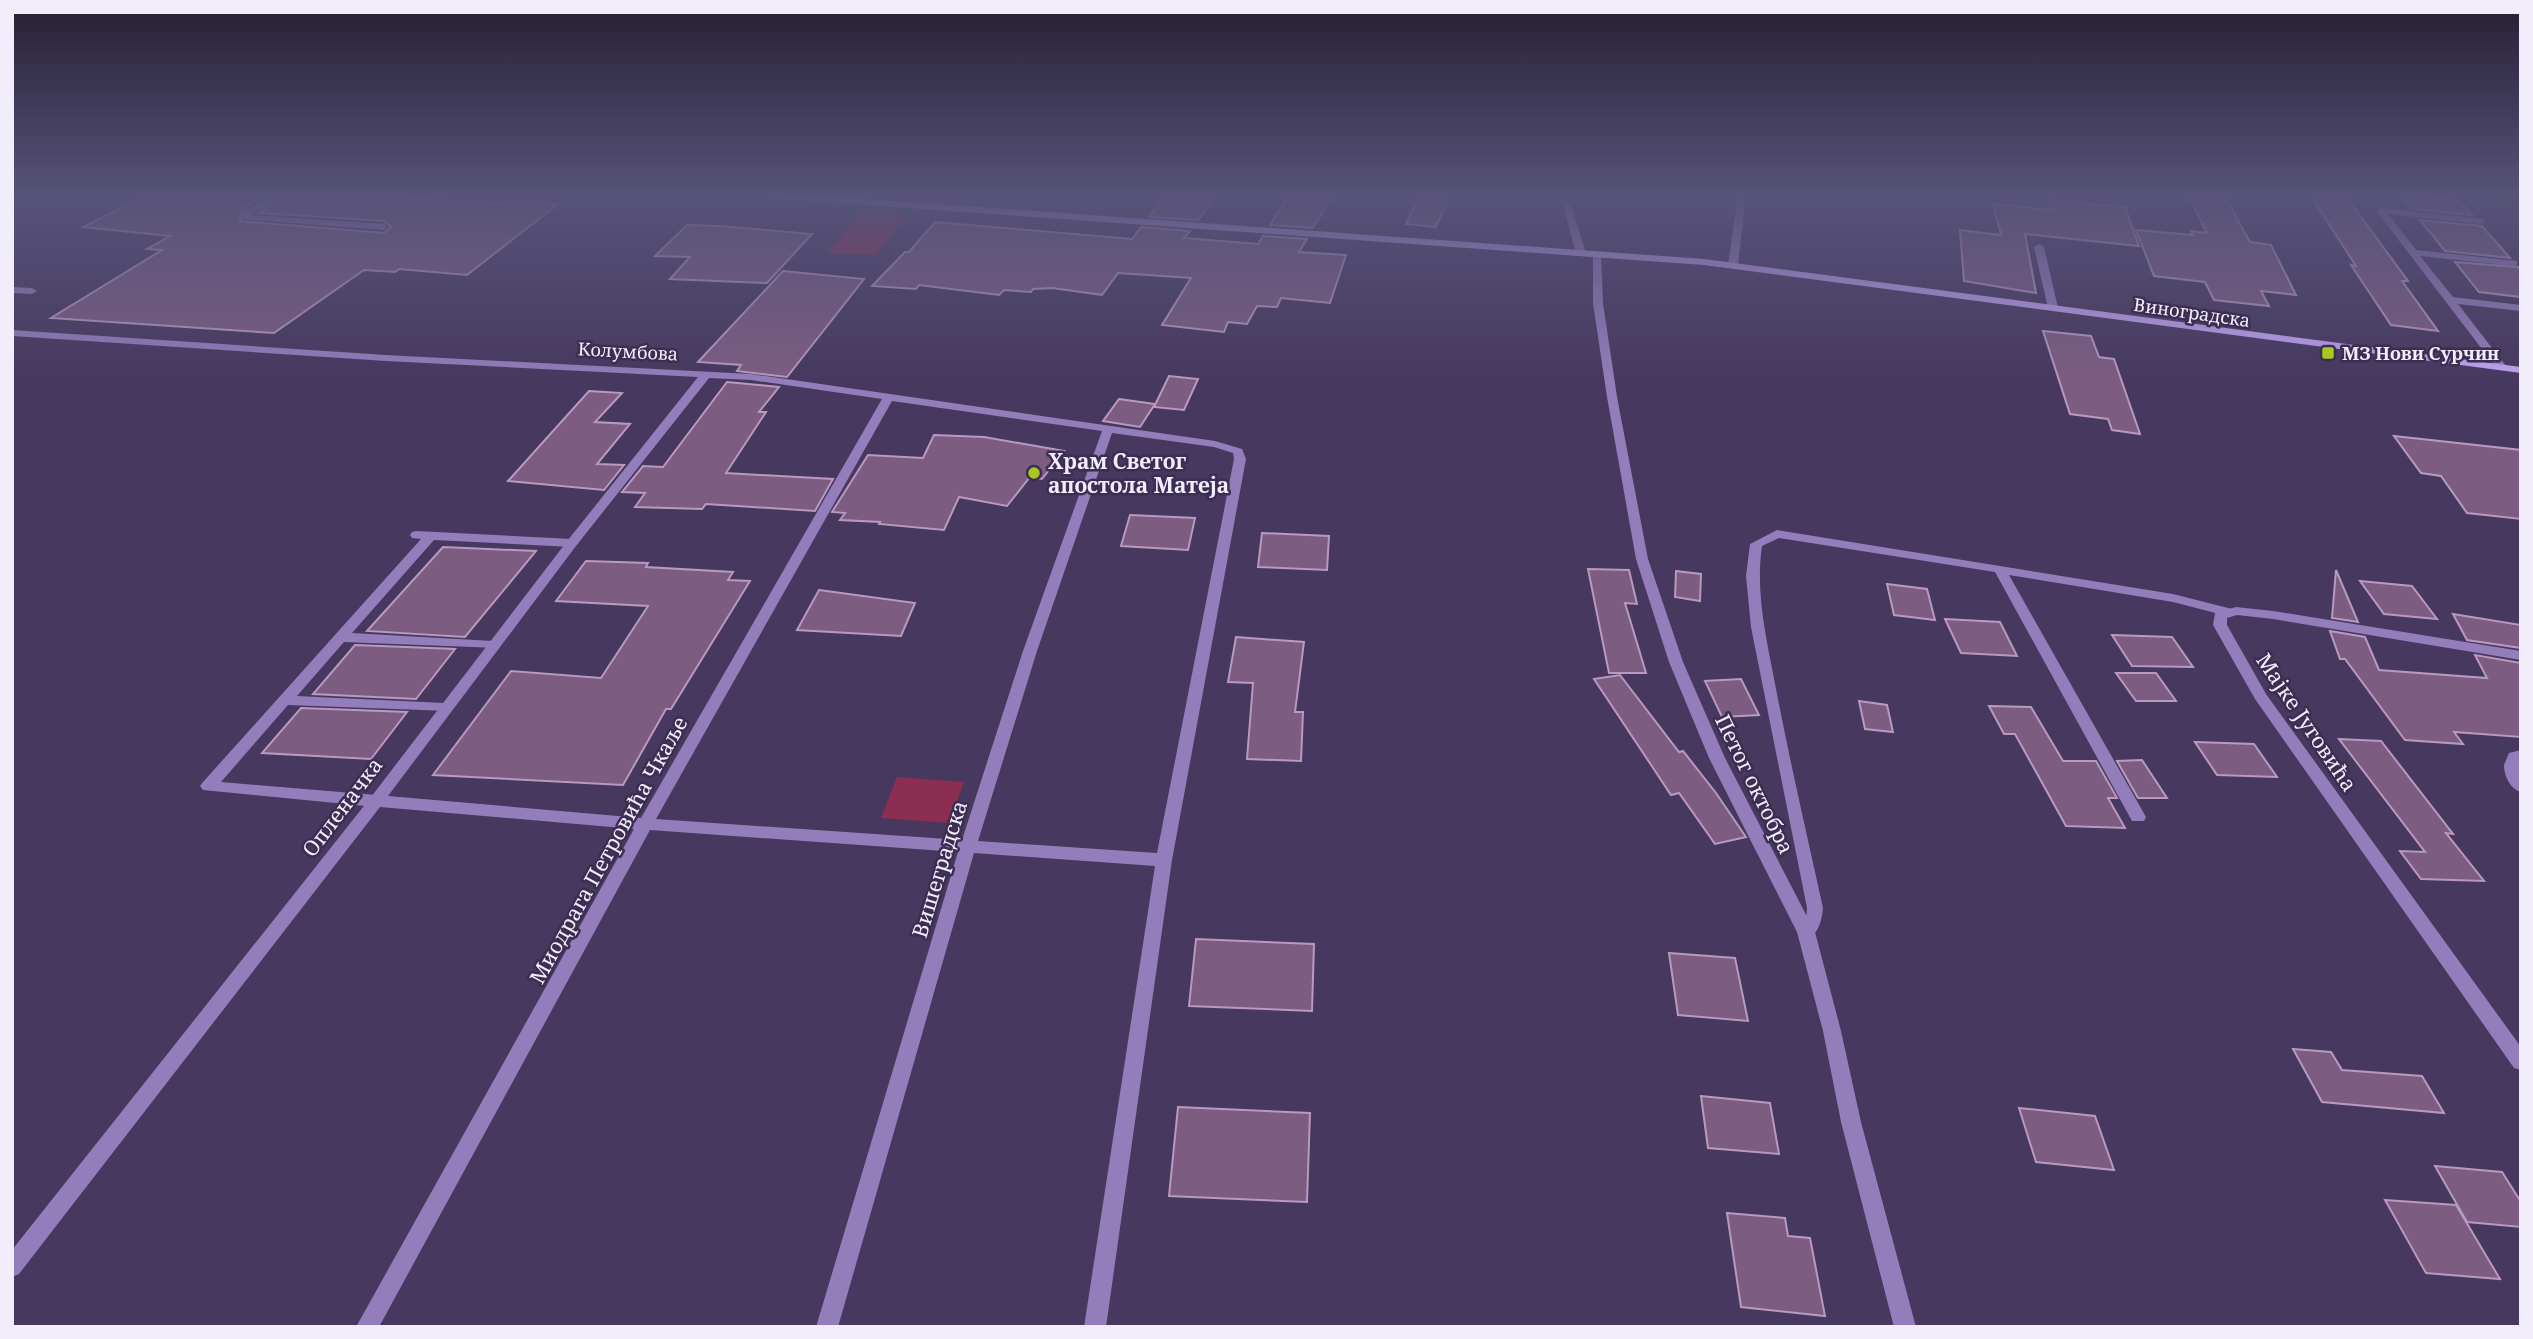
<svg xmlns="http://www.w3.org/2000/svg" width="2533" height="1339" viewBox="0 0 2533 1339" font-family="'Noto Serif',serif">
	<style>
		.green { fill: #8c2e51 }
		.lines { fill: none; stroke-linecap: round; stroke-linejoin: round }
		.stream { stroke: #29310c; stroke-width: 7 }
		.building { fill: #7c5d81; stroke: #b999bf; stroke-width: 2 }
		.lane { fill: #947dbb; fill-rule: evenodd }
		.street { fill: #947dbb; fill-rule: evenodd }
		.secondary { fill: #c1a3f1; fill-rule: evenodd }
		.poi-dot { fill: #a7c81f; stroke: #3c2d52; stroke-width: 2.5 }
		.labels { text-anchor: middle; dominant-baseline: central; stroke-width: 5; stroke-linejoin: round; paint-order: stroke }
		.far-street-label { font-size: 18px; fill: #f2edfb; stroke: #3c2d52 }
		.far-poi-label { font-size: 18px; font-weight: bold; fill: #f2edfb; stroke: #3c2d52; text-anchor: start }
		.poi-label { font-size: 21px; font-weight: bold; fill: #f2edfb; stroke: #3c2d52; text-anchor: start }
		.street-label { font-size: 21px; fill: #f2edfb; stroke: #3c2d52 }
	</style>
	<rect width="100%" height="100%" fill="#46385e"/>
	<g class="green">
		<polygon points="861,212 908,215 876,255 827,253"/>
		<polygon points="897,777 964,782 949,823 881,818"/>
	</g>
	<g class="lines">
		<polyline class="stream" points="2467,195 2521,202"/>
	</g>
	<g class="building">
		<polygon points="157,195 265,195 243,209 240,221 384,233 391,227 384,221 259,213 285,195 412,195 408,198 507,204 511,201 558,204 467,275 399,269 395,272 364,270 274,333 51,318 162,250 147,249 170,236 83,227 139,199 156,201"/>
		<polygon points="1166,195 1216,195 1198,220 1149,217"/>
		<polygon points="1289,195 1333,195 1313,228 1270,225"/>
		<polygon points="1419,195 1450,195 1436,227 1406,224"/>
		<polygon points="2188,195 2224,195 2250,242 2271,245 2296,295 2261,291 2269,306 2214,300 2205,282 2154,276 2136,230 2193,235 2191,231 2207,233"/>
		<polygon points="2310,195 2345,195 2408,281 2402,281 2438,331 2391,325 2351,265 2356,266"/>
		<polygon points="2400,195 2459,201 2472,215 2411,209"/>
		<polygon points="2049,200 2125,207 2139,246 2025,234 2036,293 1964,281 1960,230 2001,235 1993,204 2052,210"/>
		<polygon points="2420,220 2482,226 2510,258 2445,251"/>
		<polygon points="935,222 1132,239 1141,227 1190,231 1184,238 1258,244 1263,236 1307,239 1299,252 1346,255 1330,303 1281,298 1277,307 1257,306 1247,324 1228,322 1224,332 1162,325 1191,278 1118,273 1102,295 1052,288 1033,289 1031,292 1004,290 999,295 919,285 916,289 872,286 905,252 909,252"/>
		<polygon points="687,225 720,226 812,234 767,283 670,279 690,257 655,256"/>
		<polygon points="2455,262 2518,267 2521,270 2521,297 2479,292"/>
		<polygon points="783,271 864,279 787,377 737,371 741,365 698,362"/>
		<polygon points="2043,331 2091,336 2099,357 2114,359 2140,434 2112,430 2108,419 2070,414"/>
		<polygon points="1169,376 1198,379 1184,410 1154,407"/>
		<polygon points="727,382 779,387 759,412 766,412 726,473 833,479 815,511 706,504 702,509 635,507 645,493 622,492 643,466 663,467"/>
		<polygon points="589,391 622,393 595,422 630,424 597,464 624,465 604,490 508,481"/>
		<polygon points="1119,399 1155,404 1140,427 1103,421"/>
		<polygon points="934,435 984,437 1064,451 1042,479 1030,477 1007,506 959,497 944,530 879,524 880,522 840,520 845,513 832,512 868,455 923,458"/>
		<polygon points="2394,436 2521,450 2521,519 2467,513 2441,476 2421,473"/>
		<polygon points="1130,515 1195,518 1188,550 1121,546"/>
		<polygon points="1262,533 1329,536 1327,570 1258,567"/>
		<polygon points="443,547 536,551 465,637 367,631"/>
		<polygon points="586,561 648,563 646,567 733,572 728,580 750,581 671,709 666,709 623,785 433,775 511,671 601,678 648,606 556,601"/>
		<polygon points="1588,569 1629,570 1637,604 1625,603 1646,673 1609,673"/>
		<polygon points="2336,570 2358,622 2332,618"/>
		<polygon points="1676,571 1701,574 1700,601 1675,597"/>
		<polygon points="2360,581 2412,586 2437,619 2384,614"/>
		<polygon points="1887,584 1927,589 1935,620 1894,615"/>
		<polygon points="819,590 915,603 901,636 797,630"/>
		<polygon points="2453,614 2521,625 2521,648 2467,640"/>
		<polygon points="1945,619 2000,622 2017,656 1961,653"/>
		<polygon points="2330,631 2365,637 2379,670 2487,678 2475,655 2521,663 2521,737 2454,732 2463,744 2405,740 2345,659 2340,659"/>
		<polygon points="2112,635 2172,637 2193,667 2132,666"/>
		<polygon points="1236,637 1304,642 1295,712 1303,712 1301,761 1247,759 1253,683 1228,682"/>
		<polygon points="355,645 455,649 416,699 313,694"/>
		<polygon points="2116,673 2156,673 2176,701 2136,701"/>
		<polygon points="1620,675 1679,752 1683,751 1716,793 1746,837 1715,844 1679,793 1671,795 1594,679"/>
		<polygon points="1741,679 1759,715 1722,717 1705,681"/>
		<polygon points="1859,701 1887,705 1893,732 1865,729"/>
		<polygon points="1989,706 2031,707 2063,761 2096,761 2117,798 2108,798 2125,828 2066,826 2015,734 2004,734"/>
		<polygon points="301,708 407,712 371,759 262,753"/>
		<polygon points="2339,739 2381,741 2453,834 2446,833 2484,881 2421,879 2400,851 2425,852"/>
		<polygon points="2195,742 2254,744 2277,777 2217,775"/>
		<polygon points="2142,760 2167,798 2138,798 2117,761"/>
		<polygon points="1196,939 1314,944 1312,1011 1189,1006"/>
		<polygon points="1669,953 1735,958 1748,1021 1678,1015"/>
		<polygon points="2293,1049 2331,1052 2342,1070 2422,1076 2444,1113 2322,1102"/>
		<polygon points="1701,1096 1770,1103 1779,1154 1708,1148"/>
		<polygon points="1178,1107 1310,1113 1307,1202 1169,1196"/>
		<polygon points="2019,1108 2095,1116 2114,1170 2036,1162"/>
		<polygon points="2435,1166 2502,1172 2521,1202 2521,1227 2467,1222"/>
		<polygon points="2385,1200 2456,1205 2500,1279 2426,1273"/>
		<polygon points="1727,1213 1785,1218 1788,1236 1810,1238 1825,1316 1741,1307"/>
	</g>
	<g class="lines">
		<g class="lane">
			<polygon points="1567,202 1571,205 1586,253 1584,255 1576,253 1563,205"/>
			<polygon points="2381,208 2484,219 2485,221 2481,224 2388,214 2416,250 2517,261 2517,265 2514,266 2420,256 2453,297 2521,305 2521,311 2458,304 2506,366 2506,370 2498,370 2378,213 2377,211"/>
			<polygon points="2039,244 2044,247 2058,308 2053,311 2048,308 2034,247"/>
			<polygon points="12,287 32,288 37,291 32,294 12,293"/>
			<path d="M1777 530 2173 594 2232 609 2234 612 2227 616 2173 602 2009 575 2146 817 2144 821H2132L1995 572 1779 538 1762 546C1755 594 1767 641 1776 689 1790 762 1807 835 1823 908 1822 921 1817 942 1800 937L1797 932 1806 919 1807 908 1751 627 1746 576 1750 544Z"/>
			<polygon points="416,531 572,539 578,543 572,547 434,540 352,633 493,641 500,645 498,648 344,642 297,696 444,703 451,708 449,711 288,705 221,782 376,795 381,797 384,801 381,805 376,807 203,790 200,786 203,782 421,539 412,538 410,535 412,532"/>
		</g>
		<g class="street">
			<polygon points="271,195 282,195 251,215 384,224 388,227 384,230 242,219 244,211"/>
			<polygon points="1738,195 1746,195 1738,265 1733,268 1728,265"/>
			<polygon points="1593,252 1601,254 1603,303 1617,397 1648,559 1683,662 1725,758 1815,932 1841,1031 1861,1122 1916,1327 1894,1327 1841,1122 1823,1031 1797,932 1709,758 1669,662 1636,559 1607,397 1593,303"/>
			<path d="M12 330 386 355 751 374 1215 441 1242 449 1246 459 1172 860 1106 1327H1084L1155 866 974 853 838 1327H816L958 852 650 830 379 1327H356L634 829 380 807 19 1274 12 1277V1250L371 797 568 540 698 377 386 361 12 336ZM709 378 751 380 882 399 641 818 388 796 576 546ZM892 401 1102 431 1023 651 962 840 656 819ZM1112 433 1214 447 1233 453 1234 459 1157 853 978 841 1037 651Z"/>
			<polygon points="2236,607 2273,611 2521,651 2521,660 2273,619 2237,615 2227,618 2227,625 2266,694 2521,1047 2521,1070 2514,1068 2255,699 2213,625 2215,613"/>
			<path d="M2521 750 2519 765 2521 792C2510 789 2504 776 2504 765L2509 753Z"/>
		</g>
		<polygon class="secondary" points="766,195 813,195 1704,259 2521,367 2521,373 1704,265 770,198"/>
	</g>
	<linearGradient id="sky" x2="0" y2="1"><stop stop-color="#261f34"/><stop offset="0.51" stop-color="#575379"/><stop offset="1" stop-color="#575379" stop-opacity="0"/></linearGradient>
	<rect width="2533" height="383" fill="url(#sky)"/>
	<g class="poi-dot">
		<rect x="2321" y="346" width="14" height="14" rx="3.5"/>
		<circle cx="1034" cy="473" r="7"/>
	</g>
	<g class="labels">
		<g class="far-street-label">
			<text transform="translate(2192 312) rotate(8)">Виноградска</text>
			<text transform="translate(628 351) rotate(3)">Колумбова</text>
		</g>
		<g class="far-poi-label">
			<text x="2342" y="353">МЗ Нови Сурчин</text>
		</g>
		<g class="poi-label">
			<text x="1048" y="461">Храм Светог<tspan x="1048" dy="24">апостола Матеја</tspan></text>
		</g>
		<g class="street-label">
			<text transform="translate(2307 722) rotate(56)">Мајке Југовића</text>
			<text transform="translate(1755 784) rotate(64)">Петог октобра</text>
			<text transform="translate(342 807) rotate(-53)">Опленачка</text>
			<text transform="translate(608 850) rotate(-61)">Миодрага Петровића Чкаље</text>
			<text transform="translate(939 869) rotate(-73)">Вишеградска</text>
		</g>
	</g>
	<rect width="2533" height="1339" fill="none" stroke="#f2edfb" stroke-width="28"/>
</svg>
